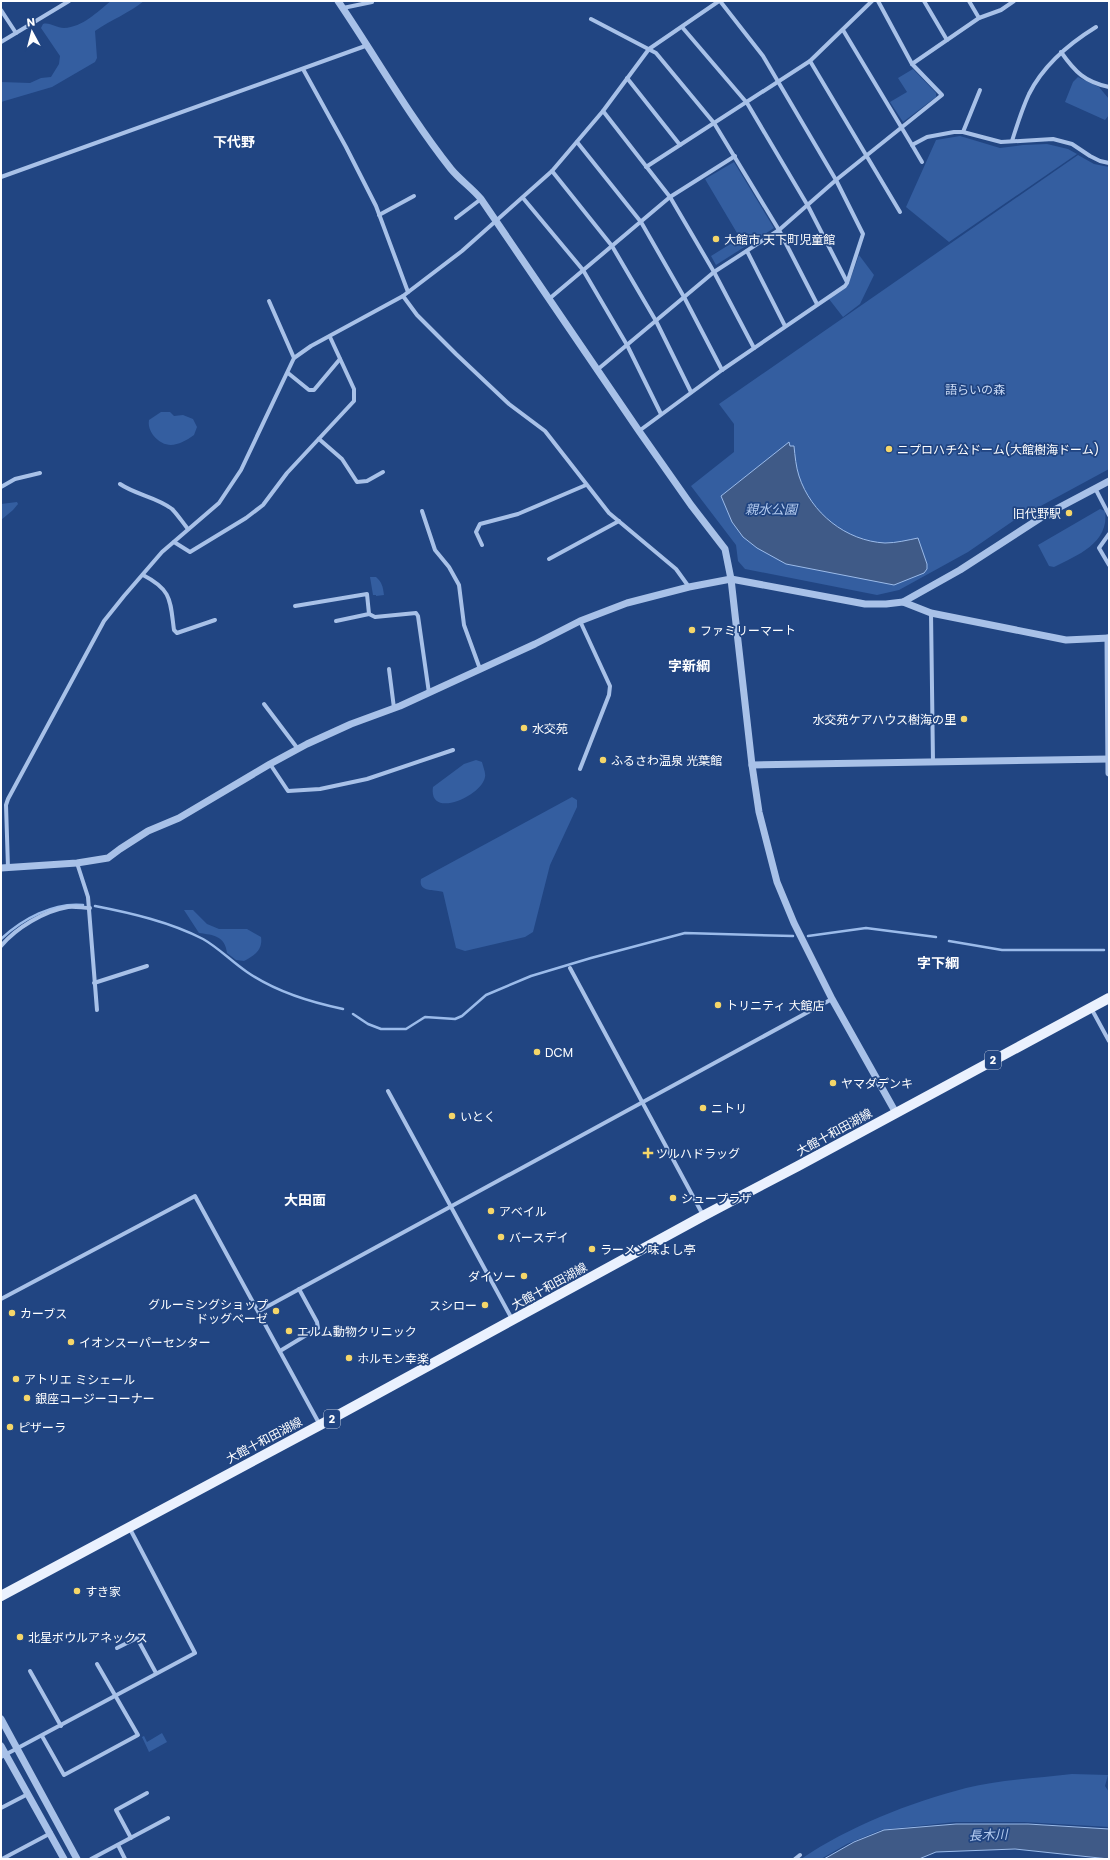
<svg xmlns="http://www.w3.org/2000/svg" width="1110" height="1860" viewBox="0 0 1110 1860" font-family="Poppins,'Noto Sans JP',sans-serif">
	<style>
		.green { fill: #345ea0 }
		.water { fill: #3f5a87; stroke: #9bbbea }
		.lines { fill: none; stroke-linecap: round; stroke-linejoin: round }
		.stream { stroke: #9bbbea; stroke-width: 2.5 }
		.minor { stroke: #a8c1e8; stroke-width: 4 }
		.tertiary { stroke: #a8c1e8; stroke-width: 7 }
		.primary { stroke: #eaf1fe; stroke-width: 10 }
		.poi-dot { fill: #f5d669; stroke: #214582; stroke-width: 1.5 }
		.labels { text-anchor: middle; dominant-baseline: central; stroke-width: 3.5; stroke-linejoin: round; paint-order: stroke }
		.shield { fill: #214582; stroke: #bcc7da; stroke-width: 1 }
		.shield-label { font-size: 11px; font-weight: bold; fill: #fff }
		.poi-label { font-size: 12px; fill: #fff; stroke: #214582; text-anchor: start }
		.park-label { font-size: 12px; fill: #ccdcf6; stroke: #214582 }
		.street-label { font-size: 12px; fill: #fff; stroke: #214582 }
		.water-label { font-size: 13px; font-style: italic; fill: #b3cbf0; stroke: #214582 }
		.quarter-label { font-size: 14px; font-weight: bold; fill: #fff; stroke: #214582 }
	</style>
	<rect width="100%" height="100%" fill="#214582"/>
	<g class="green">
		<path d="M111 1H144C129 13 111 20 95 31L97 58 95 62 52 87 1 102V82L30 83 41 78 51 77 59 64 60 56 41 28 43 24C50 22 56 28 64 28 83 27 97 12 111 1Z"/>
		<polygon points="913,69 936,93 936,97 903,122 890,102 907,92 898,78"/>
		<polygon points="1078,77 1099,87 1109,99 1109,115 1105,120 1065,102 1073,82"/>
		<polygon points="960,136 1000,148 1023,145 1047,144 1068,149 1077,154 949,242 906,207 936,140"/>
		<polygon points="1078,155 1094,164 1109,167 1109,469 1013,521 968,552 899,590 877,595 745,569 738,561 736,545 691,486 734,452 734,424 719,404"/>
		<polygon points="734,162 774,228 716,265 711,256 740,238 705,179"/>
		<polygon points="859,255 874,275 860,304 843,317 829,299 849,283"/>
		<path d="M161 412H170L174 416 183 415 193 419 197 427 194 435C180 445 166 451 153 435 150 430 148 426 149 420Z"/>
		<polygon points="17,502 18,504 13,510 1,520 1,504"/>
		<path d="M1100 509 1105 511C1110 543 1076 556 1054 567L1049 566 1038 545Z"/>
		<path d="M370 577H376C382 582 383 587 384 595L376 596V595H373Z"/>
		<path d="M476 760 482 762C483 767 486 773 485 777 482 796 428 820 433 787L464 764Z"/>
		<path d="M572 797 577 800V807L550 865 533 932 525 937 465 951 456 948 443 892C435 889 418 893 421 879Z"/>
		<path d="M184 910H193L207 924 219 929H247L261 937C263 950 254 956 244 961L236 960 227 953C225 936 214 935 199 933Z"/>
		<polygon points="162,1733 167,1742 149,1752 142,1737 144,1736 147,1742"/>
		<path d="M1072 1774 1108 1775 1105 1786 1109 1792V1827L1024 1822H955L889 1829 881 1830 847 1844 821 1859H801C850 1826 909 1803 966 1788 1000 1780 1037 1778 1072 1774Z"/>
	</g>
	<g class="water">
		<path d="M789 442 790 446H794C795 456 796 467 799 476 811 513 846 541 885 543 896 543 908 540 918 538L927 564V569L924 573 894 585 786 564 757 548 743 537 732 522 721 496Z"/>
		<polygon points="956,1824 1028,1824 1109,1829 1109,1859 1015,1849 936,1852 919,1859 824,1859 854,1842 884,1830"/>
	</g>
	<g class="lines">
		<g class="stream">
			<path d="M95 906C131 913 170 922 203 939 219 948 232 962 247 972 276 992 309 1002 343 1009"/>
			<polyline points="808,936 866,928 936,937"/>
			<path d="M1 939C22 919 54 902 83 905"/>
			<polyline points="949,941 1002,950 1104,950"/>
			<polyline points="353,1014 368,1024 381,1029 406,1029 425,1017 455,1019 462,1016 486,995 531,976 591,958 685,933 793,936"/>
		</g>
		<g class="minor">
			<polyline points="924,1 947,40"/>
			<polyline points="969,1 979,18"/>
			<polyline points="343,8 372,2"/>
			<polyline points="1,10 16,33"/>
			<polyline points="591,19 656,53 714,123 779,230 817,304"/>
			<polyline points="682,27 747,103 808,206 847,282"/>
			<polyline points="843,30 912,145 927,137 954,132 963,132 1001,142 1053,139 1072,144 1090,156 1100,161 1109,163"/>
			<polyline points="1,42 69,1"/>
			<path d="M1061 52C1075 72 1085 82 1109 87"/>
			<polyline points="810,61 900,212"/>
			<polyline points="912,64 979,18 1001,10 1014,1"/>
			<polyline points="303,69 346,147 376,206 408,292"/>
			<polyline points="627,78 680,145"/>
			<polyline points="603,111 670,197 714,272 754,348"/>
			<polyline points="963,132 980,90"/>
			<path d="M1012 141C1017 125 1022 109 1029 94 1043 66 1070 43 1096 27"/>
			<polyline points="577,142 641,222 684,297 722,370"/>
			<polyline points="912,145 922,162"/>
			<polyline points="646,167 810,61 872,1"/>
			<polyline points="552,171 612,246 656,321 691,392"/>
			<polyline points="1,177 368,45"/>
			<polyline points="523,198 583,270 627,345 661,414"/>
			<polyline points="379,215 414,196"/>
			<polyline points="456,218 481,199"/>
			<polyline points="747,251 785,326"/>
			<polyline points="403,296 417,315 456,354 509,404 545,431 609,513 676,569 689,587"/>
			<polyline points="549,299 670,197 735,156"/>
			<polyline points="269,301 294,358"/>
			<polyline points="597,370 714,272 779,230 836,180 942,95 912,64 878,1"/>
			<polyline points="288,373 309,390 314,390 340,359"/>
			<polyline points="639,431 722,370 845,286 847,283 863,234 836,180 763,56 720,1"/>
			<polyline points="319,439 342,459 357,482 367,481 383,472"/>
			<path d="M120 484C136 495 157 497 172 509 178 515 183 523 188 529"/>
			<polyline points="1,487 15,479 40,473"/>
			<polyline points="1095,488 1109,515"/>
			<polyline points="422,511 435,550 449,567 459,585 464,625 480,669"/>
			<polyline points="1109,534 1099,548 1109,565"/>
			<polyline points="174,542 190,552 246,518 263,505 287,473 354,401 354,389 330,337"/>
			<polyline points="482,545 476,532 480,524 518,514 586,485"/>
			<polyline points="549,559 619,521"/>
			<path d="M143 575C172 590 170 600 174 630L177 633 215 620"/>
			<polyline points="295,606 367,594 369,614 336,621"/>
			<polyline points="931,613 933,762"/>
			<polyline points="369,614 375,617 416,613 418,616 429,693"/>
			<polyline points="389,669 394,708"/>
			<polyline points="264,704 298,749"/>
			<polyline points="270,764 288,791 320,789 367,779 453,750"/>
			<polyline points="580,769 609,695 610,686 580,621"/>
			<polyline points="77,863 88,897 97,1010"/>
			<polyline points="8,868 6,805 8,799 104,621 124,596 162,552 219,503 241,470 294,358 311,346 403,296 462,251 552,171 603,111 649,49 719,1"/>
			<path d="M1 946C16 928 44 911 68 907 75 906 83 908 90 908"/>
			<polyline points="570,968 703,1215"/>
			<polyline points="94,983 147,966"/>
			<polyline points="1091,1008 1109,1041"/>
			<polyline points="388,1091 512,1319"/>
			<polyline points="1,1299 195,1196 320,1425"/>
			<polyline points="259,1311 832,999"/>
			<polyline points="280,1351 318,1328 317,1322 299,1289"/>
			<polyline points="117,1648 137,1638 156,1673"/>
			<polyline points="30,1671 61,1726"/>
			<polyline points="42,1736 64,1775 138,1735 97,1664"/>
			<polyline points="1,1757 195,1653 129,1527"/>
			<polyline points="1,1808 28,1794"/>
			<polyline points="131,1838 116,1810 147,1793"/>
			<polyline points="118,1845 125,1859"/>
			<polyline points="2,1859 51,1833"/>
			<polyline points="91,1859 168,1818"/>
			<polyline points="795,1859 800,1855"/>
		</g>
		<g class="tertiary">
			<path d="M338 1C376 57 409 116 451 169 460 180 472 188 481 199L639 431 691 505 725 549 731 579 752 765 759 812 777 882 794 923 832 999 896 1113"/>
			<polyline points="903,602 931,613 1066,640 1109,638"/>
			<polyline points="1108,638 1109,773"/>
			<polyline points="752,765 1109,759"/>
			<polyline points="1,868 77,863 108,858 120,849 148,831 179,818 270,764 307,744 351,724 400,706 535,644 580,621 627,603 689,587 731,579 865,604 886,604 903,602 960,570 1045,515 1109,481"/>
			<polyline points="1,1719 77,1859"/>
			<polyline points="1,1746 64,1859"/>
		</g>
		<polyline class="primary" points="1,1596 320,1425 703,1216 798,1166 1109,998"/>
	</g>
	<g class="poi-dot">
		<circle cx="716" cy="239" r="4"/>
		<circle cx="889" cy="449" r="4"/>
		<circle cx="1069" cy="513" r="4"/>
		<circle cx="692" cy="630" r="4"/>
		<circle cx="964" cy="719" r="4"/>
		<circle cx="524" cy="728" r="4"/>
		<circle cx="603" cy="760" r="4"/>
		<circle cx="718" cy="1005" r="4"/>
		<circle cx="537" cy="1052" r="4"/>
		<circle cx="833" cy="1083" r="4"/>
		<circle cx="703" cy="1108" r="4"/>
		<circle cx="452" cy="1116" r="4"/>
		<path d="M646 1147h4v4h4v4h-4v4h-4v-4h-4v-4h4z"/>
		<circle cx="673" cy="1198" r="4"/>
		<circle cx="491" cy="1211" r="4"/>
		<circle cx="501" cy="1237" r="4"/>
		<circle cx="592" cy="1249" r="4"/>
		<circle cx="524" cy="1276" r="4"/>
		<circle cx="485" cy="1305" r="4"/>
		<circle cx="276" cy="1311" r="4"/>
		<circle cx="12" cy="1313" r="4"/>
		<circle cx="289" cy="1331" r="4"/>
		<circle cx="71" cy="1342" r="4"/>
		<circle cx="349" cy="1358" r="4"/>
		<circle cx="16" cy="1379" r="4"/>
		<circle cx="27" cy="1398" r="4"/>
		<circle cx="10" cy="1427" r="4"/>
		<circle cx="77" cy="1591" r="4"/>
		<circle cx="20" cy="1637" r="4"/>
	</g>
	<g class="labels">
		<g class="shield">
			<rect x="985" y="1051" width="16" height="18" rx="3"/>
			<rect x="324" y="1410" width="16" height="18" rx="3"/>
		</g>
		<g class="shield-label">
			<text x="993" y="1060">2</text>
			<text x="332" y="1419">2</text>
		</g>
		<g class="poi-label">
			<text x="724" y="239">大館市 天下町児童館</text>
			<text x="897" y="449">ニプロハチ公ドーム(大館樹海ドーム)</text>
			<text x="1061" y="513" text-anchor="end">旧代野駅</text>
			<text x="700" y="630">ファミリーマート</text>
			<text x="956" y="719" text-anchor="end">水交苑ケアハウス樹海の里</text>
			<text x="532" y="728">水交苑</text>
			<text x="611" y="760">ふるさわ温泉 光葉館</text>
			<text x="726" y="1005">トリニティ 大館店</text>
			<text x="545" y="1052">DCM</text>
			<text x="841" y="1083">ヤマダデンキ</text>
			<text x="711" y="1108">ニトリ</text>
			<text x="460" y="1116">いとく</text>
			<text x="656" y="1153">ツルハドラッグ</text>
			<text x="681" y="1198">シュープラザ</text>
			<text x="499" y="1211">アベイル</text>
			<text x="509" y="1237">バースデイ</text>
			<text x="600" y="1249">ラーメン味よし亭</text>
			<text x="516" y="1276" text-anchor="end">ダイソー</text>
			<text x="268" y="1304" text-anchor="end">グルーミングショップ<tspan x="268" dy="14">ドッグベーゼ</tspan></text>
			<text x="477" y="1305" text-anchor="end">スシロー</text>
			<text x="20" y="1313">カーブス</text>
			<text x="297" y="1331">エルム動物クリニック</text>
			<text x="79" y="1342">イオンスーパーセンター</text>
			<text x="357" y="1358">ホルモン幸楽</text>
			<text x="24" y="1379">アトリエ ミシェール</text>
			<text x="35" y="1398">銀座コージーコーナー</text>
			<text x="18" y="1427">ピザーラ</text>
			<text x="85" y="1591">すき家</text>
			<text x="28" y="1637">北星ボウルアネックス</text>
		</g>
		<g class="park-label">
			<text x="975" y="389">語らいの森</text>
		</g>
		<g class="street-label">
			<text transform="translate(834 1132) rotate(-29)">大館十和田湖線</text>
			<text transform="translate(549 1286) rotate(-29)">大館十和田湖線</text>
			<text transform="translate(264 1440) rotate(-28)">大館十和田湖線</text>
		</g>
		<g class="water-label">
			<text x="771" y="509">親水公園</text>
			<text transform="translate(988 1835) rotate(-2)">長木川</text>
		</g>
		<g class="quarter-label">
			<text x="234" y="142">下代野</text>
			<text x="689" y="666">字新綱</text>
			<text x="938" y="963">字下綱</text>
			<text x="305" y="1200">大田面</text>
		</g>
	</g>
	<rect width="1110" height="1860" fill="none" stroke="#ffffff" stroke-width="4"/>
	<g transform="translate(32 32) rotate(353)" stroke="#214582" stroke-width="3" paint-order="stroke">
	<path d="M0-3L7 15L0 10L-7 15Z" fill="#ffffff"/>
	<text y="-6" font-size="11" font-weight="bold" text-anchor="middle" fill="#ffffff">N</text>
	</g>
</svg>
